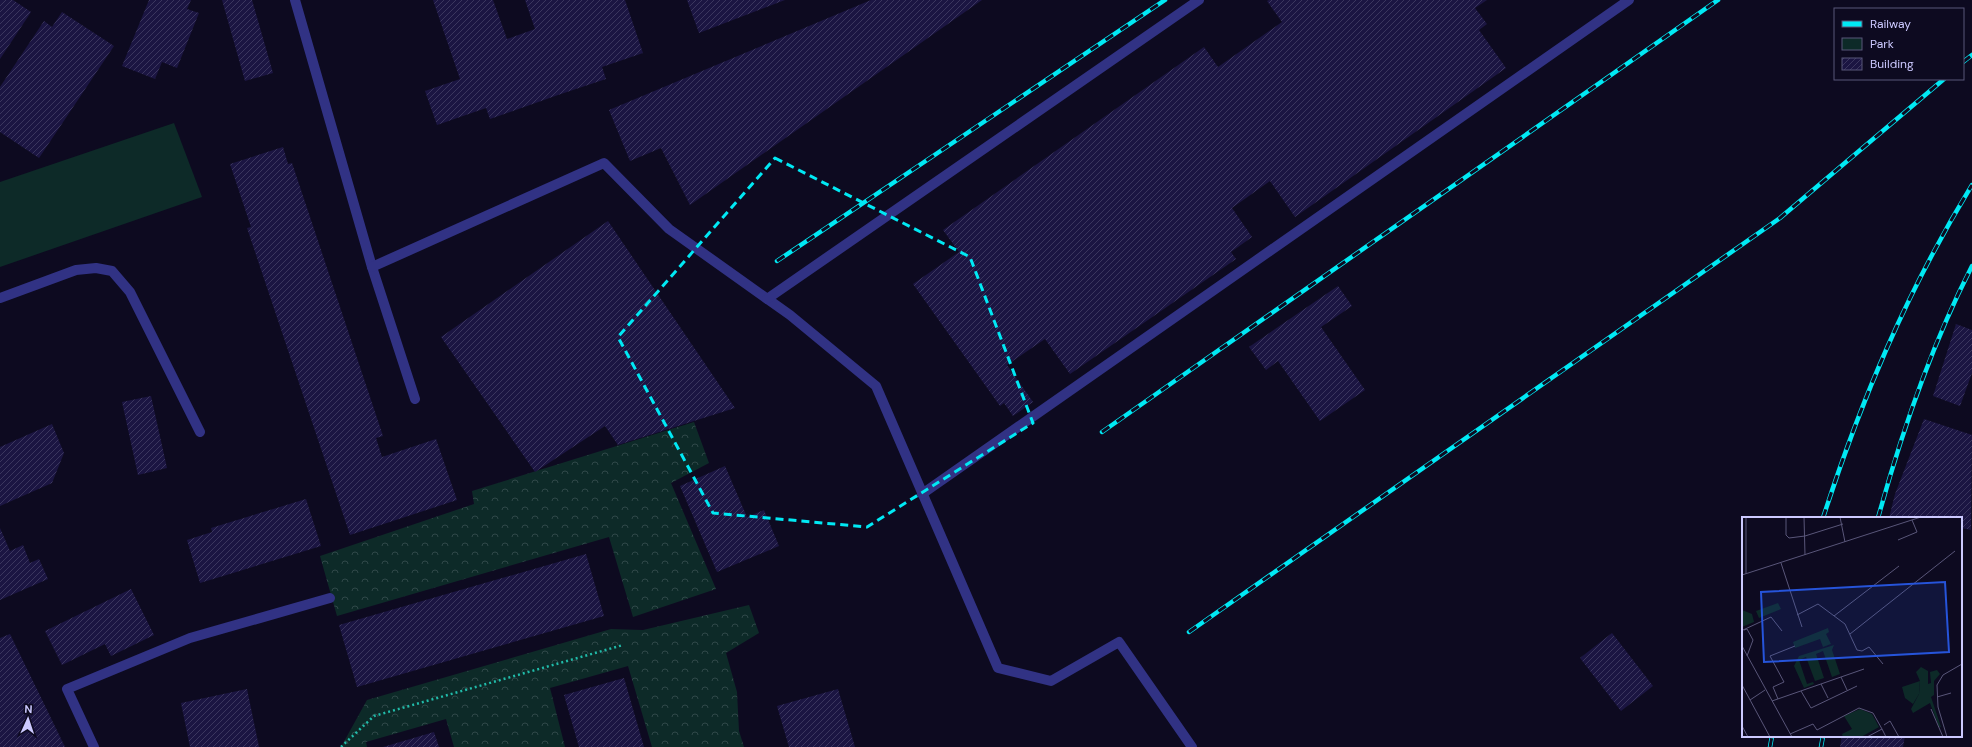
<svg xmlns="http://www.w3.org/2000/svg" width="1972" height="747" viewBox="0 0 1972 747" font-family="'DM Sans',sans-serif">
	<style>
		.green { fill: #0d2a28 }
		.forest { fill: url(#forest-crowns) }
		.building { fill: url(#building-hatch) }
		.lines { fill: none; stroke-linecap: round; stroke-linejoin: round }
		.path { stroke: #21bba9; stroke-width: 2.5; stroke-dasharray: 2 3; stroke-linecap: butt }
		.lane { stroke: #313284; stroke-width: 10 }
		.rail-casing { stroke: #00e9f4; stroke-width: 4.5 }
		.rail { stroke: #0d0a20; stroke-width: 3; stroke-dasharray: 9; stroke-linecap: butt }
		.marked { fill: none; stroke: #00e9f4; stroke-width: 3; stroke-dasharray: 8 5; stroke-linejoin: round }
		.inset-road { fill: none; stroke: #595679; stroke-width: 1 }
		.view { fill: #2654da; fill-opacity: 0.15; stroke: #2654da; stroke-width: 2 }
		.inset-edge { fill: none; stroke: #ccc9ff; stroke-width: 2 }
	</style>
	<defs>
		<pattern id="forest-crowns" width="20" height="18" patternUnits="userSpaceOnUse"><rect width="20" height="18" fill="#0d2a28"/><path d="M2 6a3 3 0 1 1 6 0M12 15a3 3 0 1 1 6 0" fill="none" stroke="#2f4848"/></pattern>
		<pattern id="building-hatch" width="6" height="6" patternUnits="userSpaceOnUse"><rect width="6" height="6" fill="#1b1542"/><path d="M-1 1l2-2M0 6l6-6M5 7l2-2" fill="none" stroke="#3b365e"/></pattern>
	</defs>
	<rect width="100%" height="100%" fill="#0d0a20"/>
	<polygon class="green" points="174,123 202,197 0,267 0,182"/>
	<g class="forest">
		<polygon points="694,422 709,463 671,483 716,589 633,617 609,537 337,616 320,556 474,504 472,491"/>
		<polygon points="749,605 759,633 726,653 737,692 739,731 744,747 652,747 628,666 550,688 565,747 454,747 446,719 366,742 367,747 341,747 367,700 611,629 643,630"/>
	</g>
	<g class="building">
		<polygon points="0,0 13,0 31,12 0,59"/>
		<polygon points="149,0 191,0 187,9 199,13 177,68 162,62 155,79 122,66"/>
		<polygon points="222,0 252,0 273,73 245,81"/>
		<polygon points="433,0 493,0 507,39 535,29 525,0 625,0 643,53 602,67 606,79 558,95 490,119 486,108 437,125 425,91 460,79"/>
		<polygon points="687,0 785,0 699,33"/>
		<polygon points="871,0 982,0 690,205 661,148 630,161 609,110"/>
		<polygon points="1269,0 1487,0 1475,8 1487,24 1479,30 1506,68 1295,217 1270,181 1232,208 1252,237 1231,252 1236,259 1070,374 1045,339 1007,365 1033,402 1013,416 1004,403 1000,406 913,284 959,252 943,230 1204,47 1218,67 1282,22 1267,1"/>
		<polygon points="62,12 114,46 39,158 0,132 0,87 44,21 52,27"/>
		<polygon points="283,147 288,164 292,163 383,436 376,438 382,457 436,439 457,500 350,535 247,228 251,227 230,164"/>
		<polygon points="608,221 735,408 618,445 605,426 535,472 441,337"/>
		<polygon points="1338,286 1352,306 1321,327 1365,390 1320,421 1278,361 1266,370 1249,347"/>
		<polygon points="1956,324 1972,330 1972,373 1960,406 1933,396"/>
		<polygon points="151,396 167,468 138,475 122,402"/>
		<polygon points="1924,419 1972,435 1971,530 1961,528 1961,518 1889,518 1895,494"/>
		<polygon points="52,424 64,453 52,483 0,506 0,447"/>
		<polygon points="725,466 747,517 764,510 779,546 717,572 680,486"/>
		<polygon points="306,499 321,546 200,583 187,540 212,532 211,528"/>
		<polygon points="0,528 10,551 23,545 30,563 39,559 48,579 0,600"/>
		<polygon points="586,554 604,616 357,687 339,625"/>
		<polygon points="131,589 154,635 111,656 105,644 62,665 45,631"/>
		<polygon points="1612,633 1653,686 1621,711 1580,658"/>
		<polygon points="10,634 65,747 0,747 0,638"/>
		<polygon points="624,678 644,747 579,747 564,695"/>
		<polygon points="247,689 259,747 190,747 181,703"/>
		<polygon points="838,689 855,747 789,747 777,706"/>
		<polygon points="434,732 439,747 383,747"/>
		<polygon points="1842,736 1905,736 1903,747 1840,747"/>
	</g>
	<g class="lines">
		<polyline class="path" points="341,747 374,716 623,645"/>
		<g class="lane">
			<polyline points="295,0 372,267 415,399"/>
			<polyline points="372,267 604,163 669,229 790,315 876,386 998,668 1051,681 1119,642 1192,747"/>
			<polyline points="0,298 76,270 96,268 112,271 130,292 200,432"/>
			<polyline points="767,299 1199,0"/>
			<polyline points="922,494 1629,0"/>
			<polyline points="94,747 67,689 190,638 330,598"/>
		</g>
		<defs>
			<g id="rail">
				<polyline points="1963,62 1972,55"/>
				<polyline points="777,261 1165,0"/>
				<polyline points="1102,432 1718,0"/>
				<path d="M1823 518C1861 400 1907 291 1972 185"/>
				<path d="M1878 518C1902 431 1931 346 1972 266"/>
				<polyline points="1189,632 1780,218 1944,79"/>
				<polyline points="1770,747 1772,736"/>
				<polyline points="1821,747 1823,736"/>
			</g>
		</defs>
		<use href="#rail" class="rail-casing"/>
		<use href="#rail" class="rail"/>
	</g>
	<path class="marked" d="M775 158 970 257 1033 423 867 527 713 513 618 337Z"/>
	<g transform="translate(1742 517)">
		<rect width="220" height="220" fill="#0d0a20"/>
		<path d="M36 86 39 92 17 101 14 94ZM178 164 177 177 171 187 163 181 160 170Z" fill="#0d2a28"/>
		<path d="M0 93 10 97 12 105 0 110ZM86 111 87 115 84 117 89 127 81 130 78 122 53 131 51 125ZM92 128 90 133 98 157 90 160 81 134 74 137 82 161 73 164 64 140 57 143 65 167 71 165 72 167 62 171 52 149 57 139ZM179 150 186 154V167L189 166 188 155 195 153 198 157 192 164V178L189 180 199 210H197L188 186 171 196 169 192 177 177 178 164 174 155ZM118 192 130 197 137 210 119 220H101L100 217 110 212 102 199Z" fill="#0d2a28"/>
		<path class="inset-road" d="M4 0V57M44 0V18L47 21 63 19 101 7M62 0 63 38M98 0 103 25M156 23 175 15 170 3M39 46 60 110M0 58 179 0M55 98 76 87 103 107 115 133 120 134 127 130 141 147M92 99 157 49M1 113 29 100 40 114M2 113 5 112 11 123 5 139M108 117 213 34M0 129 50 220M99 160 105 173M79 167 86 181M0 168 28 220M59 174 69 191 115 169M195 180 209 176M36 182 31 170 42 165 28 139 53 129M8 183 23 173M30 184 122 152M189 192 201 220M142 208 148 204 157 220M0 209 6 220M48 217 71 207 75 213 117 191 131 196 140 212M125 220 140 212 144 220M205 220 196 190 195 168 201 158 220 147"/>
		<path class="view" d="M203 65 207 135 22 145 19 75Z"/>
		<rect width="220" height="220" class="inset-edge"/>
	</g>
	<rect x="1834" y="8" width="130" height="72" fill="#0d0a20" stroke="#595679"/>
	<rect x="1842" y="21" width="20" height="6" fill="#00e9f4" stroke="#595679"/>
	<text x="1870" y="28" font-size="12" fill="#ccc9ff">Railway</text>
	<rect x="1842" y="38" width="20" height="12" fill="#0d2a28" stroke="#595679"/>
	<text x="1870" y="48" font-size="12" fill="#ccc9ff">Park</text>
	<rect x="1842" y="58" width="20" height="12" fill="url(#building-hatch)" stroke="#595679"/>
	<text x="1870" y="68" font-size="12" fill="#ccc9ff">Building</text>
	<g transform="translate(28 719) rotate(3)" stroke="#0d0a20" stroke-width="3" paint-order="stroke">
	<path d="M0-3L7 15L0 10L-7 15Z" fill="#ccc9ff"/>
	<text y="-6" font-size="11" font-weight="bold" text-anchor="middle" fill="#ccc9ff">N</text>
	</g>
</svg>
